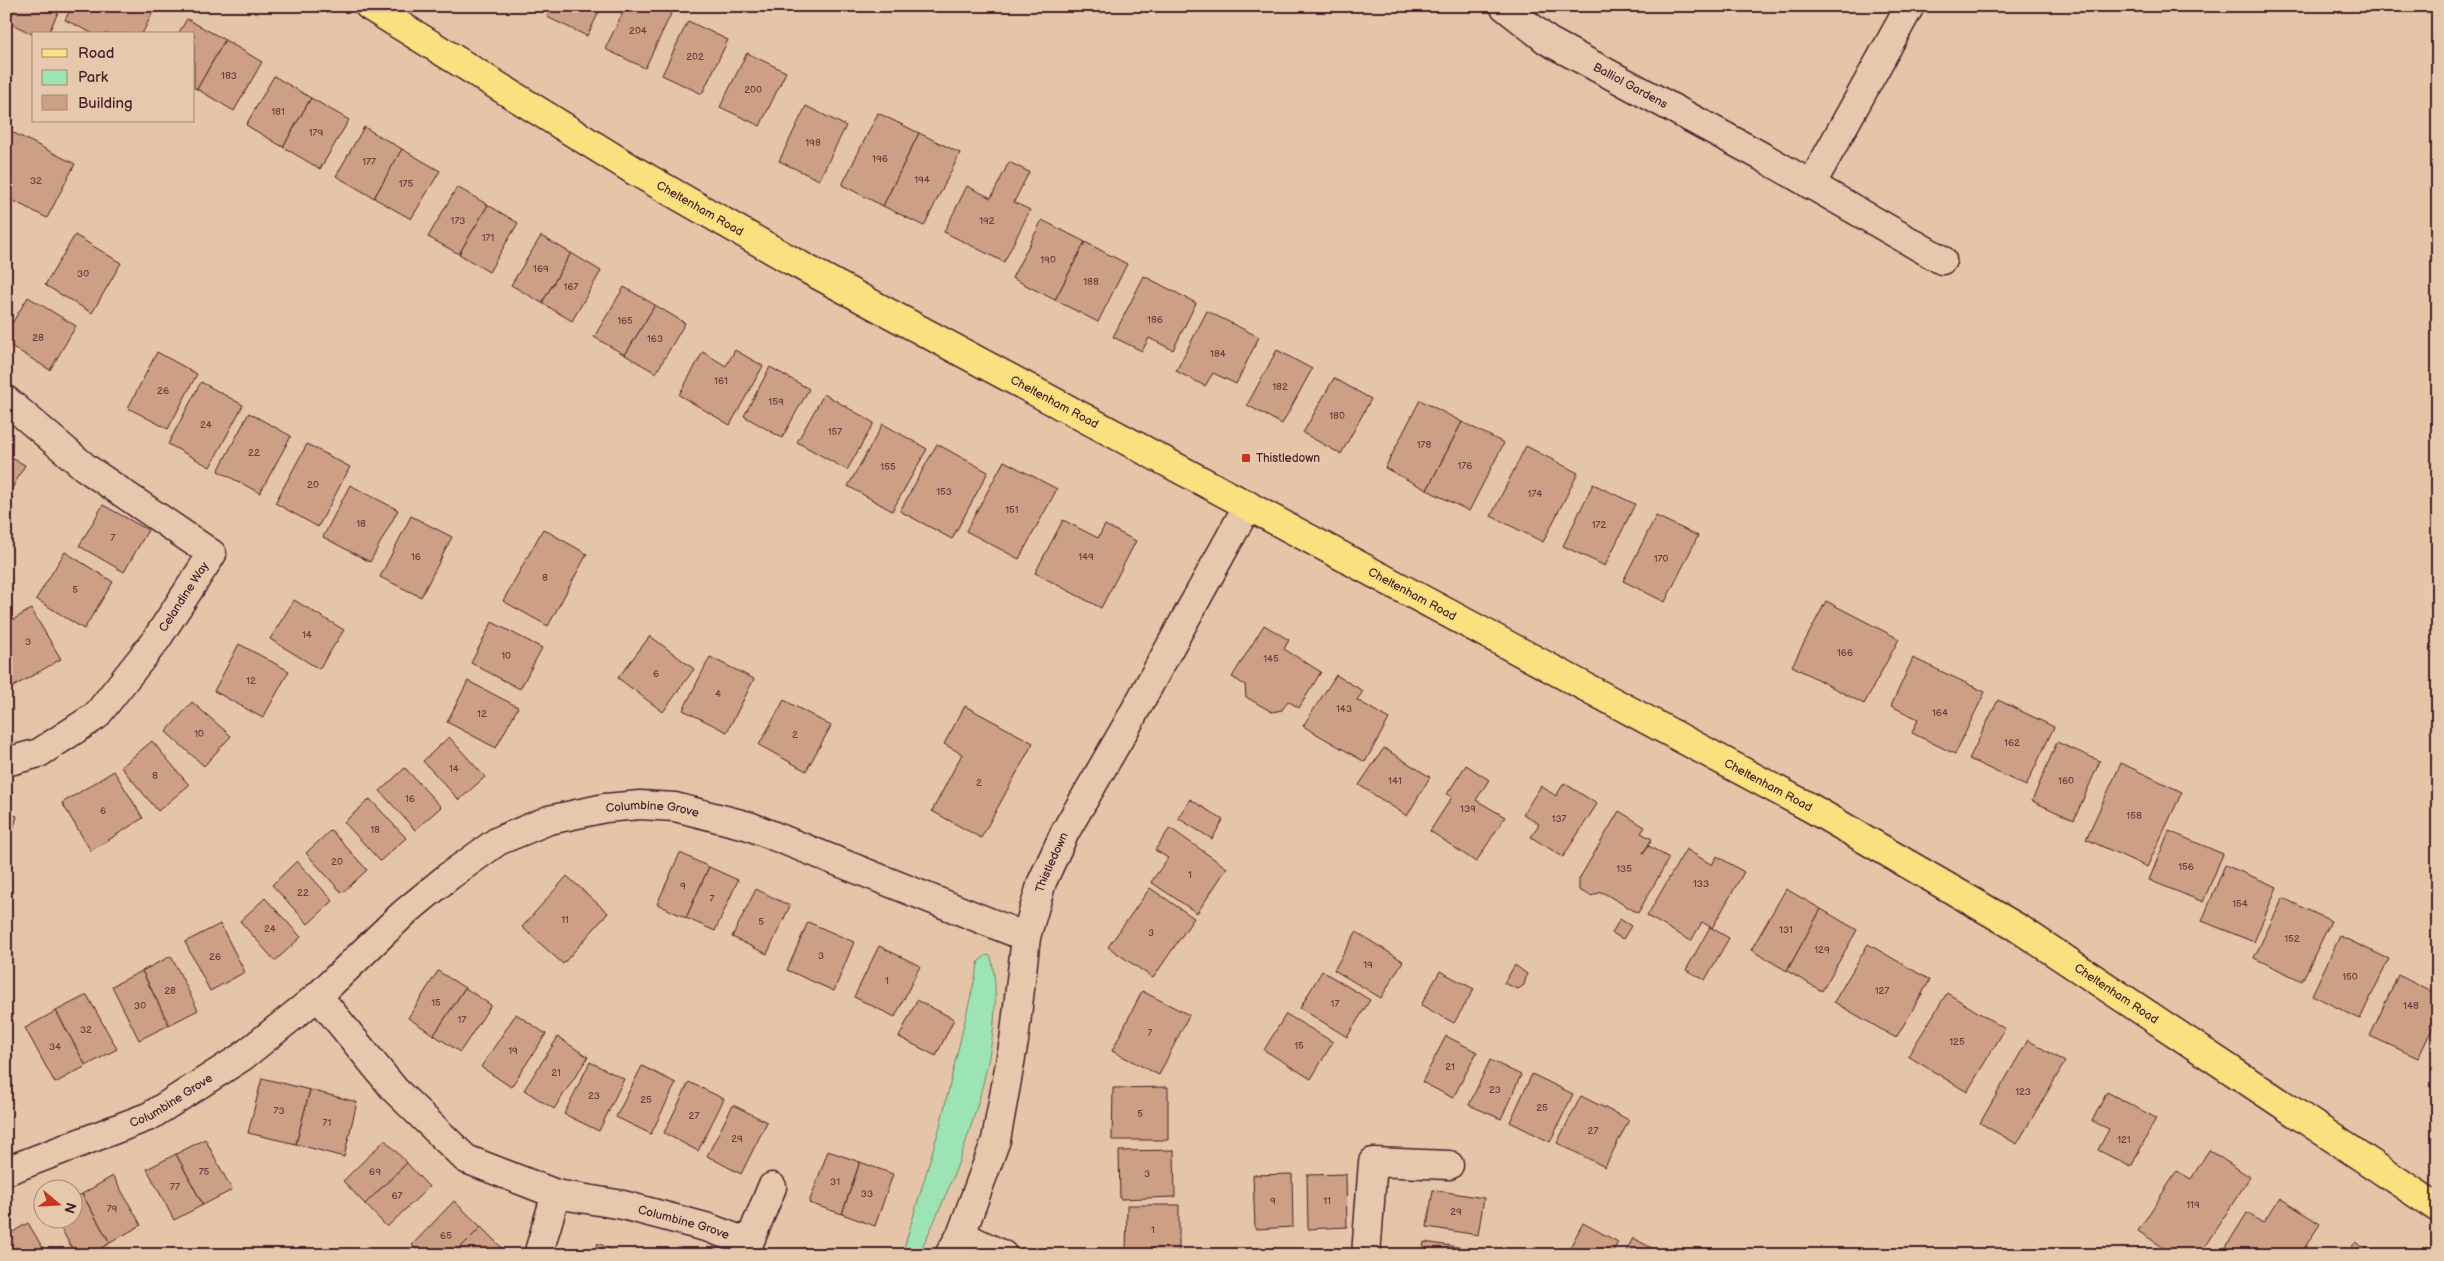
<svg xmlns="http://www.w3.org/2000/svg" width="2444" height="1261" viewBox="0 0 2444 1261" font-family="'Balsamiq Sans',sans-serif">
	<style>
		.green { fill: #9ce4b3; stroke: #73826f }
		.building { fill: #cd9f84; stroke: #4a1f2b }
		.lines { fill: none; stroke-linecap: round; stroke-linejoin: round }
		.street-casing { stroke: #4a1f2b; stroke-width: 31 }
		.primary-casing { stroke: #4a1f2b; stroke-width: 31 }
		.street { stroke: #e6c9ad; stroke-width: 28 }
		.primary { stroke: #fbe080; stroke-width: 28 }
		.poi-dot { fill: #c8321e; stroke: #e6c9ad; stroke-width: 2 }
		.labels { text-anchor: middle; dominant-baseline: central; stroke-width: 4.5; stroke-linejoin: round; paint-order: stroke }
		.number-label { font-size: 10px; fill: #6b3f41 }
		.street-label { font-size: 12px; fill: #4a1f2b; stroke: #e6c9ad }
		.poi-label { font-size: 12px; fill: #4a1f2b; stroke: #e6c9ad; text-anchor: start }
	</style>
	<rect width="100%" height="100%" fill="#e5c5a8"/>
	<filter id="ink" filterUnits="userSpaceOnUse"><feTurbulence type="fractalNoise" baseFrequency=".02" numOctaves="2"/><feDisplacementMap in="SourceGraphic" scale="10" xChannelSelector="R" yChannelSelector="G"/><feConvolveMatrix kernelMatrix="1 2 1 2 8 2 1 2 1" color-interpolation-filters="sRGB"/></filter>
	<g filter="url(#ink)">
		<path class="green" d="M987 955 991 957C1011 1039 956 1181 918 1255H902L940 1126 979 961Z"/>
		<g class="building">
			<polygon points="16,6 61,6 48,34 34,35 8,22"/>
			<polygon points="72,6 156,6 142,34 94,34 65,20"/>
			<polygon points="552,6 602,6 587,36 547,17"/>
			<polygon points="626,6 656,6 671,14 645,68 605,49"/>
			<polygon points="187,19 225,40 197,89 194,88 194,34 178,34"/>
			<polygon points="688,21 728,40 702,94 662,75"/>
			<polygon points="225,40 262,62 234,111 197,89"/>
			<polygon points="747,53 786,72 760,126 720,107"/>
			<polygon points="274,76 311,98 283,147 246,125"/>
			<polygon points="311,98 349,120 320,169 283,147"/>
			<polygon points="806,106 846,126 819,180 779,161"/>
			<polygon points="878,113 919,133 883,206 842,185"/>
			<polygon points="364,127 402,149 374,198 336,176"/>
			<polygon points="6,129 75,164 47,218 6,197"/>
			<polygon points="919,133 960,153 924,226 883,206"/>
			<polygon points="402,149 440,171 411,219 374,198"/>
			<polygon points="1009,162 1029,172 1014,202 1030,210 1004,262 944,232 967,186 991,198"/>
			<polygon points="457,187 488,205 459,254 428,237"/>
			<polygon points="488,205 518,223 489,272 459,254"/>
			<polygon points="1042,220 1085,242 1055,300 1012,278"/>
			<polygon points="75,235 121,263 92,313 45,285"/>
			<polygon points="541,236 571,253 542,303 511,285"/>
			<polygon points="1085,242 1127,264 1098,322 1055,300"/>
			<polygon points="571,253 601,271 572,321 542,303"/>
			<polygon points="1144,276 1196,303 1173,350 1149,338 1142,351 1113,337"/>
			<polygon points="624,287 655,305 625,355 594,337"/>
			<polygon points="28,297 76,326 50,370 6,343 6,333"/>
			<polygon points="655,305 685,323 656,373 625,355"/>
			<polygon points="1207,311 1259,337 1236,384 1213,373 1205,386 1176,371"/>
			<polygon points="735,350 763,366 730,425 679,395 703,352 726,366"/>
			<polygon points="1277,350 1312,369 1282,424 1247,405"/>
			<polygon points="157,352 197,374 168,429 128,408"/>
			<polygon points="770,367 809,389 782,438 744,416"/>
			<polygon points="1334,378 1371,399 1341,454 1303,433"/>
			<polygon points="201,382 243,405 210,467 168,444"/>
			<polygon points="824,394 874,423 847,470 797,442"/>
			<polygon points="1420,400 1462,422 1427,490 1385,468"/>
			<polygon points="249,413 291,436 260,493 218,471"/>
			<polygon points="1462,422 1504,443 1469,511 1427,490"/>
			<polygon points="883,424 927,449 892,511 848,486"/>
			<polygon points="307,444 350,467 318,527 275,503"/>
			<polygon points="937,444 988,472 952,539 900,511"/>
			<polygon points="1526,446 1578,473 1543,542 1491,516"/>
			<polygon points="6,455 25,465 6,499"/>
			<polygon points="1004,461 1057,489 1019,559 966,531"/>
			<polygon points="1593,484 1635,504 1605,566 1563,546"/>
			<polygon points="350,485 398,510 370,562 323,537"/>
			<polygon points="103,505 148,530 124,572 79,546"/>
			<polygon points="411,516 452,537 421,597 380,577"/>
			<polygon points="1656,516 1698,536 1665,602 1623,581"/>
			<polygon points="1063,520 1098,538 1105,525 1136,541 1101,608 1035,573"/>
			<polygon points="543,529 587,554 548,626 503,601"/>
			<polygon points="65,552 113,582 84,629 36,599"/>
			<polygon points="294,600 344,630 319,669 270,639"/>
			<polygon points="1826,601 1899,639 1864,704 1792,666"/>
			<polygon points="31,609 61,659 6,691 6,624"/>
			<polygon points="492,622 542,648 520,689 471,663"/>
			<polygon points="1264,625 1289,640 1284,649 1321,672 1299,708 1288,701 1282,710 1272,712 1246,697 1245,685 1232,677"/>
			<polygon points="650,636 694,669 663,712 618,678"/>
			<polygon points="239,644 289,671 263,718 214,691"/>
			<polygon points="710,657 754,679 727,732 683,710"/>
			<polygon points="1913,658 1985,692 1955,754 1912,733 1918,719 1891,706"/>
			<polygon points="1336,675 1363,691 1357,700 1389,719 1365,762 1303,726"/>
			<polygon points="468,681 518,707 496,748 447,722"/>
			<polygon points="784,700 831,726 806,771 759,745"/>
			<polygon points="1998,700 2054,727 2026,786 1969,759"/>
			<polygon points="192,702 231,736 204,766 166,732"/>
			<polygon points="965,706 1033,743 981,838 932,811 962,754 944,744"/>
			<polygon points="449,737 485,777 459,800 423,761"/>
			<polygon points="152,741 189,785 158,811 121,767"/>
			<polygon points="2057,742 2100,761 2074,820 2032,801"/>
			<polygon points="1384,748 1430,777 1407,816 1359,785"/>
			<polygon points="2121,763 2182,792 2147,867 2086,839"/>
			<polygon points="1466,765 1489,780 1476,800 1505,817 1476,862 1430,831 1452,797 1447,794"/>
			<polygon points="405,768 441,807 415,830 380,791"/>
			<polygon points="114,771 143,818 91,851 62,803"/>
			<polygon points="1564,783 1597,804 1563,857 1531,837 1539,824 1523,814 1541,786 1556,796"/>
			<polygon points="370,799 406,838 380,861 344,822"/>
			<polygon points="1190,799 1223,820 1212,839 1178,818"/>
			<polygon points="1619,811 1645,827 1641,833 1652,839 1643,853 1649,846 1669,858 1638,913 1602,892 1591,896 1579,890 1579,879"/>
			<polygon points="6,813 17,816 6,855"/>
			<polygon points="1170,828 1227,868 1197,913 1151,882 1168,858 1155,850"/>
			<polygon points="331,830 367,870 342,893 306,853"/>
			<polygon points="2169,831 2223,854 2203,902 2149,880"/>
			<polygon points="1686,849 1712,865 1717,856 1744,872 1712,928 1702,922 1691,941 1647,916"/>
			<polygon points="680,853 709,867 686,918 657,904"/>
			<polygon points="297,861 333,901 308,924 272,885"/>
			<polygon points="2225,865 2277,887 2254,942 2202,921"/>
			<polygon points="709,867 738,880 715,931 686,918"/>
			<polygon points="567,876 608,913 563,964 522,927"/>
			<polygon points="1150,888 1194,918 1153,978 1108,947"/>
			<polygon points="756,889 790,906 767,954 732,937"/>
			<polygon points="1786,889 1821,909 1787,971 1751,950"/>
			<polygon points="265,898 301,937 275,961 240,921"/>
			<polygon points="2283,898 2331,921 2302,981 2254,958"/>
			<polygon points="1821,909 1857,930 1822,991 1787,971"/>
			<polygon points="1620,919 1631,926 1623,939 1612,933"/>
			<polygon points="808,922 854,942 834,991 787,970"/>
			<polygon points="220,924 245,972 210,991 185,942"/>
			<polygon points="1710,927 1729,938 1705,980 1686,970"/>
			<polygon points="1356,932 1403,961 1381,998 1334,970"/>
			<polygon points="2340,936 2389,959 2360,1019 2312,995"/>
			<polygon points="1868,944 1930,980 1896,1038 1834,1002"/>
			<polygon points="879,946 920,966 895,1017 854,997"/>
			<polygon points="171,956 198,1010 169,1025 142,971"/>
			<polygon points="1515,965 1527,974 1524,985 1518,989 1504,983"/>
			<polygon points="142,971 169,1025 139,1040 112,986"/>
			<polygon points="438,971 465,988 434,1035 408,1018"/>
			<polygon points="1322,971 1370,1000 1347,1037 1300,1008"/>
			<polygon points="1440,971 1474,989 1454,1023 1421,1005"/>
			<polygon points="2398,975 2438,995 2438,1017 2418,1058 2370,1036"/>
			<polygon points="465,988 491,1005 460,1052 434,1035"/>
			<polygon points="1142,991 1189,1015 1159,1075 1112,1051"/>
			<polygon points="1947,993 2005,1029 1967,1092 1908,1056"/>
			<polygon points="87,995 117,1049 86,1066 56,1011"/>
			<polygon points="917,1000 954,1019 936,1056 899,1037"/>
			<polygon points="56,1011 86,1066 55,1083 25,1028"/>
			<polygon points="516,1014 546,1034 511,1087 481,1067"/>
			<polygon points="1286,1014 1333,1042 1311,1079 1264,1050"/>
			<polygon points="1446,1036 1477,1052 1453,1098 1422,1082"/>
			<polygon points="558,1037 588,1057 554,1109 524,1090"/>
			<polygon points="2028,1040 2065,1062 2017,1144 1980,1123"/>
			<polygon points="1490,1060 1521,1075 1501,1119 1469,1105"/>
			<polygon points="590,1062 624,1079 599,1131 564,1114"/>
			<polygon points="642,1066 676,1083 651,1134 616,1117"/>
			<polygon points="1532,1074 1573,1094 1550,1142 1510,1122"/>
			<polygon points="262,1078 310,1090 296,1144 248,1133"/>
			<polygon points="689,1082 724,1099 698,1151 664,1133"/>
			<polygon points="1168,1087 1168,1140 1112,1140 1113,1088"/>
			<polygon points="310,1090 357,1102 344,1157 296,1144"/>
			<polygon points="2107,1092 2156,1118 2131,1167 2098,1150 2109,1129 2092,1121"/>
			<polygon points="1581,1096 1629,1120 1605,1167 1557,1143"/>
			<polygon points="733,1105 767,1122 741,1174 707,1156"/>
			<polygon points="205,1139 232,1190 203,1205 176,1154"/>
			<polygon points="385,1140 407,1163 365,1204 343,1181"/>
			<polygon points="1174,1150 1175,1197 1120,1199 1119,1151"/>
			<polygon points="2209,1150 2250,1177 2199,1255 2175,1255 2138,1231 2177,1171 2191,1179"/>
			<polygon points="828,1151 860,1162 842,1214 809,1203"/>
			<polygon points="176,1154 203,1205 174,1220 147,1169"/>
			<polygon points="860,1162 893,1174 875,1226 842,1214"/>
			<polygon points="407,1163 429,1187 387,1227 365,1204"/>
			<polygon points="1292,1174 1293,1227 1255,1229 1253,1175"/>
			<polygon points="1346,1174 1347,1227 1308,1229 1307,1175"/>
			<polygon points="113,1176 141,1225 110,1243 82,1194"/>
			<polygon points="1433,1190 1484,1198 1478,1235 1427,1227"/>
			<polygon points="82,1194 110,1243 89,1255 76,1255 55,1218 72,1218 72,1199"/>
			<polygon points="2280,1198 2320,1224 2300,1255 2221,1255 2247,1213 2263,1223"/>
			<polygon points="454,1201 481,1227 453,1255 422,1255 412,1245"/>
			<polygon points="1127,1205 1179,1205 1179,1255 1126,1255"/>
			<polygon points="28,1223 47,1255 6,1255 6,1236"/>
			<polygon points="1583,1223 1618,1242 1611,1255 1566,1255"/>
			<polygon points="481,1227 507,1253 453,1255"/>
			<polygon points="1633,1238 1665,1255 1624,1255"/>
			<polygon points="1424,1242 1472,1249 1471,1255 1422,1255"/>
			<polygon points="2355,1242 2377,1255 2347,1255"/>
			<polygon points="598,1243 621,1255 593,1255"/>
		</g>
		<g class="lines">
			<defs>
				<g id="street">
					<path id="s1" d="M1504 6 1548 41 1763 157 1942 260"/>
					<polyline points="1811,185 1910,6"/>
					<polyline points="6,400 86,468 212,554 156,640 96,716 39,753 6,762"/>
					<path id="s2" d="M318 996 395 1090 466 1159 556 1194 623 1205 709 1228 749 1243 772 1187"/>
					<path id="s3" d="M6 1171 150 1116 242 1057 318 996 403 914 449 876 498 841 549 820 605 808 640 805 675 807 749 826 1026 937"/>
					<polyline points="961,1235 1003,1255"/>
					<polyline points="538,1255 556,1194"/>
					<path id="s4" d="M949 1255 961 1235 996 1140 1014 1041 1026 937 1042 882 1065 832 1126 727 1248 505"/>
					<polyline points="1366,1255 1373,1162 1449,1165"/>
				</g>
				<g id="primary">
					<path id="s5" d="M369 6 635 171 792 261 1811 808 2018 928 2438 1208"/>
				</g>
			</defs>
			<use href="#street" class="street-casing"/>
			<use href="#primary" class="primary-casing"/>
			<use href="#street" class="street"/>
			<use href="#primary" class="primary"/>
		</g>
	</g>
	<rect class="poi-dot" x="1241" y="453" width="10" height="10" rx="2.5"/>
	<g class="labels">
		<g class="number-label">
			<text x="638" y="31">204</text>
			<text x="695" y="57">202</text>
			<text x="229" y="76">183</text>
			<text x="753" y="90">200</text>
			<text x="278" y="112">181</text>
			<text x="316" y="133">179</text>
			<text x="813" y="143">198</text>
			<text x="880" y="159">196</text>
			<text x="369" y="162">177</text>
			<text x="922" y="180">194</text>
			<text x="36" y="181">32</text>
			<text x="406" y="184">175</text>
			<text x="458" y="221">173</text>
			<text x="987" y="221">192</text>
			<text x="488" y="238">171</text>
			<text x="1048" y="260">190</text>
			<text x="541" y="269">169</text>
			<text x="83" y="274">30</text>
			<text x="1091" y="282">188</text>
			<text x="571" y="287">167</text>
			<text x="1155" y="320">186</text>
			<text x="625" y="321">165</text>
			<text x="38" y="338">28</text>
			<text x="655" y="339">163</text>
			<text x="1218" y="354">184</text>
			<text x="721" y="381">161</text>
			<text x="1280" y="387">182</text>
			<text x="163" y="391">26</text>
			<text x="776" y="402">159</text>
			<text x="1337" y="416">180</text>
			<text x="206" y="425">24</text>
			<text x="835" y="432">157</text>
			<text x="1424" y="445">178</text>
			<text x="254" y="453">22</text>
			<text x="1465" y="466">176</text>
			<text x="888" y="467">155</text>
			<text x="313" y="485">20</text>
			<text x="944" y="492">153</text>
			<text x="1535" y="494">174</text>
			<text x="1012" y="510">151</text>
			<text x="361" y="524">18</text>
			<text x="1599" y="525">172</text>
			<text x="113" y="538">7</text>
			<text x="416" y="557">16</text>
			<text x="1086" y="557">149</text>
			<text x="1661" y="559">170</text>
			<text x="545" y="578">8</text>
			<text x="75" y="590">5</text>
			<text x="307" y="635">14</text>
			<text x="28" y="642">3</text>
			<text x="1845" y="653">166</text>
			<text x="506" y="656">10</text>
			<text x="1271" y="659">145</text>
			<text x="656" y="674">6</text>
			<text x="251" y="681">12</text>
			<text x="718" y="694">4</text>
			<text x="1344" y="709">143</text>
			<text x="1940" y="713">164</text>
			<text x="482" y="714">12</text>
			<text x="199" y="734">10</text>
			<text x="795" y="735">2</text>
			<text x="2012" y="743">162</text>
			<text x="454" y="769">14</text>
			<text x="155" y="776">8</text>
			<text x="1395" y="781">141</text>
			<text x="2066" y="781">160</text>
			<text x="979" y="783">2</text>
			<text x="410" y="799">16</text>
			<text x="1468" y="809">139</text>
			<text x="103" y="811">6</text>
			<text x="2134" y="816">158</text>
			<text x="1559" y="819">137</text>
			<text x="375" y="830">18</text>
			<text x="337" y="862">20</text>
			<text x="2186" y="867">156</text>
			<text x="1624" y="869">135</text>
			<text x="1190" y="875">1</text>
			<text x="1701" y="884">133</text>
			<text x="683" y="886">9</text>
			<text x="303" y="893">22</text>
			<text x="712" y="899">7</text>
			<text x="2240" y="904">154</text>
			<text x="565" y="920">11</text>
			<text x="761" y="922">5</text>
			<text x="270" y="929">24</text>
			<text x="1786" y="930">131</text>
			<text x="1151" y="933">3</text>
			<text x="2292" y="939">152</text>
			<text x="1822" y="950">129</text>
			<text x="821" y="956">3</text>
			<text x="215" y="957">26</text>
			<text x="1368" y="965">19</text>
			<text x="2350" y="977">150</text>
			<text x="887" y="981">1</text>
			<text x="170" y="991">28</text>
			<text x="1882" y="991">127</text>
			<text x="436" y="1003">15</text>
			<text x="1335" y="1004">17</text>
			<text x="140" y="1006">30</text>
			<text x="2411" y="1006">148</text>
			<text x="462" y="1020">17</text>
			<text x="86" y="1030">32</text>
			<text x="1150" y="1033">7</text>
			<text x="1957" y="1042">125</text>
			<text x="1299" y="1046">15</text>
			<text x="55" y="1047">34</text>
			<text x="513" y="1051">19</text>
			<text x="1450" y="1067">21</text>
			<text x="556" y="1073">21</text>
			<text x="1495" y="1090">23</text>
			<text x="2023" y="1092">123</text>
			<text x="594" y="1096">23</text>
			<text x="646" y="1100">25</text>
			<text x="1542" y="1108">25</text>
			<text x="279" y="1111">73</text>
			<text x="1140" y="1114">5</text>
			<text x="694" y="1116">27</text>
			<text x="327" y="1123">71</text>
			<text x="1593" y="1131">27</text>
			<text x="737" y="1139">29</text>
			<text x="2124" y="1140">121</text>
			<text x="204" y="1172">75</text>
			<text x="375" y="1172">69</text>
			<text x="1147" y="1174">3</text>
			<text x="835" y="1182">31</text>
			<text x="175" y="1187">77</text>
			<text x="867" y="1194">33</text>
			<text x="397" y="1196">67</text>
			<text x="1273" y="1201">9</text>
			<text x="1327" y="1201">11</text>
			<text x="2193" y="1205">119</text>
			<text x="112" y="1209">79</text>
			<text x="1456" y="1212">29</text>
			<text x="1153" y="1230">1</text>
			<text x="446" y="1236">65</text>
		</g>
		<g class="street-label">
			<text stroke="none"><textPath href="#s1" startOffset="150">Balliol Gardens</textPath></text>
			<text stroke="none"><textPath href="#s5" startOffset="388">Cheltenham Road</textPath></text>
			<text stroke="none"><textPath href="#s5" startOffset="792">Cheltenham Road</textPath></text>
			<text stroke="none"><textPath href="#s5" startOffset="1198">Cheltenham Road</textPath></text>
			<text transform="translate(184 597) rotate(-57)">Celandine Way</text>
			<text stroke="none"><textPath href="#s5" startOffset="1602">Cheltenham Road</textPath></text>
			<text stroke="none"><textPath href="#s3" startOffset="759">Columbine Grove</textPath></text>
			<text stroke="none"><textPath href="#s4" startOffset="409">Thistledown</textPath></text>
			<text stroke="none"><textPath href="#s5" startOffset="2008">Cheltenham Road</textPath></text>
			<text stroke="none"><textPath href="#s3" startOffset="180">Columbine Grove</textPath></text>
			<text stroke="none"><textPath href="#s2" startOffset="448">Columbine Grove</textPath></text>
		</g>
		<g class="poi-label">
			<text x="1256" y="458">Thistledown</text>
		</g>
	</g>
	<rect width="2444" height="1261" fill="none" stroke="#e6c9ad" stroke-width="25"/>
	<rect x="12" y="12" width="2419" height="1236" fill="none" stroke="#4a1f2b" stroke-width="2" filter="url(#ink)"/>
	<rect x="32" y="32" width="162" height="90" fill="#e6c9ad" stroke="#a88579"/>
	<rect x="42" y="49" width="25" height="8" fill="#fbe080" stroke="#a88579"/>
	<text x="78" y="58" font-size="15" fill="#4a1f2b">Road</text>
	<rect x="42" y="70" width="25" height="15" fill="#9ce4b3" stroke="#a88579"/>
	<text x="78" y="82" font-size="15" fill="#4a1f2b">Park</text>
	<rect x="42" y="95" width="25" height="15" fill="#cd9f84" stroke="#a88579"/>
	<text x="78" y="108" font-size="15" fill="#4a1f2b">Building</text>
	<g transform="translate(58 1204) rotate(108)"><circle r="24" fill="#e6c9ad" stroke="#a88579"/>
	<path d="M0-4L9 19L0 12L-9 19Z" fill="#c8321e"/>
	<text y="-8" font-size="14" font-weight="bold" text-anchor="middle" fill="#4a1f2b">N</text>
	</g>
</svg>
